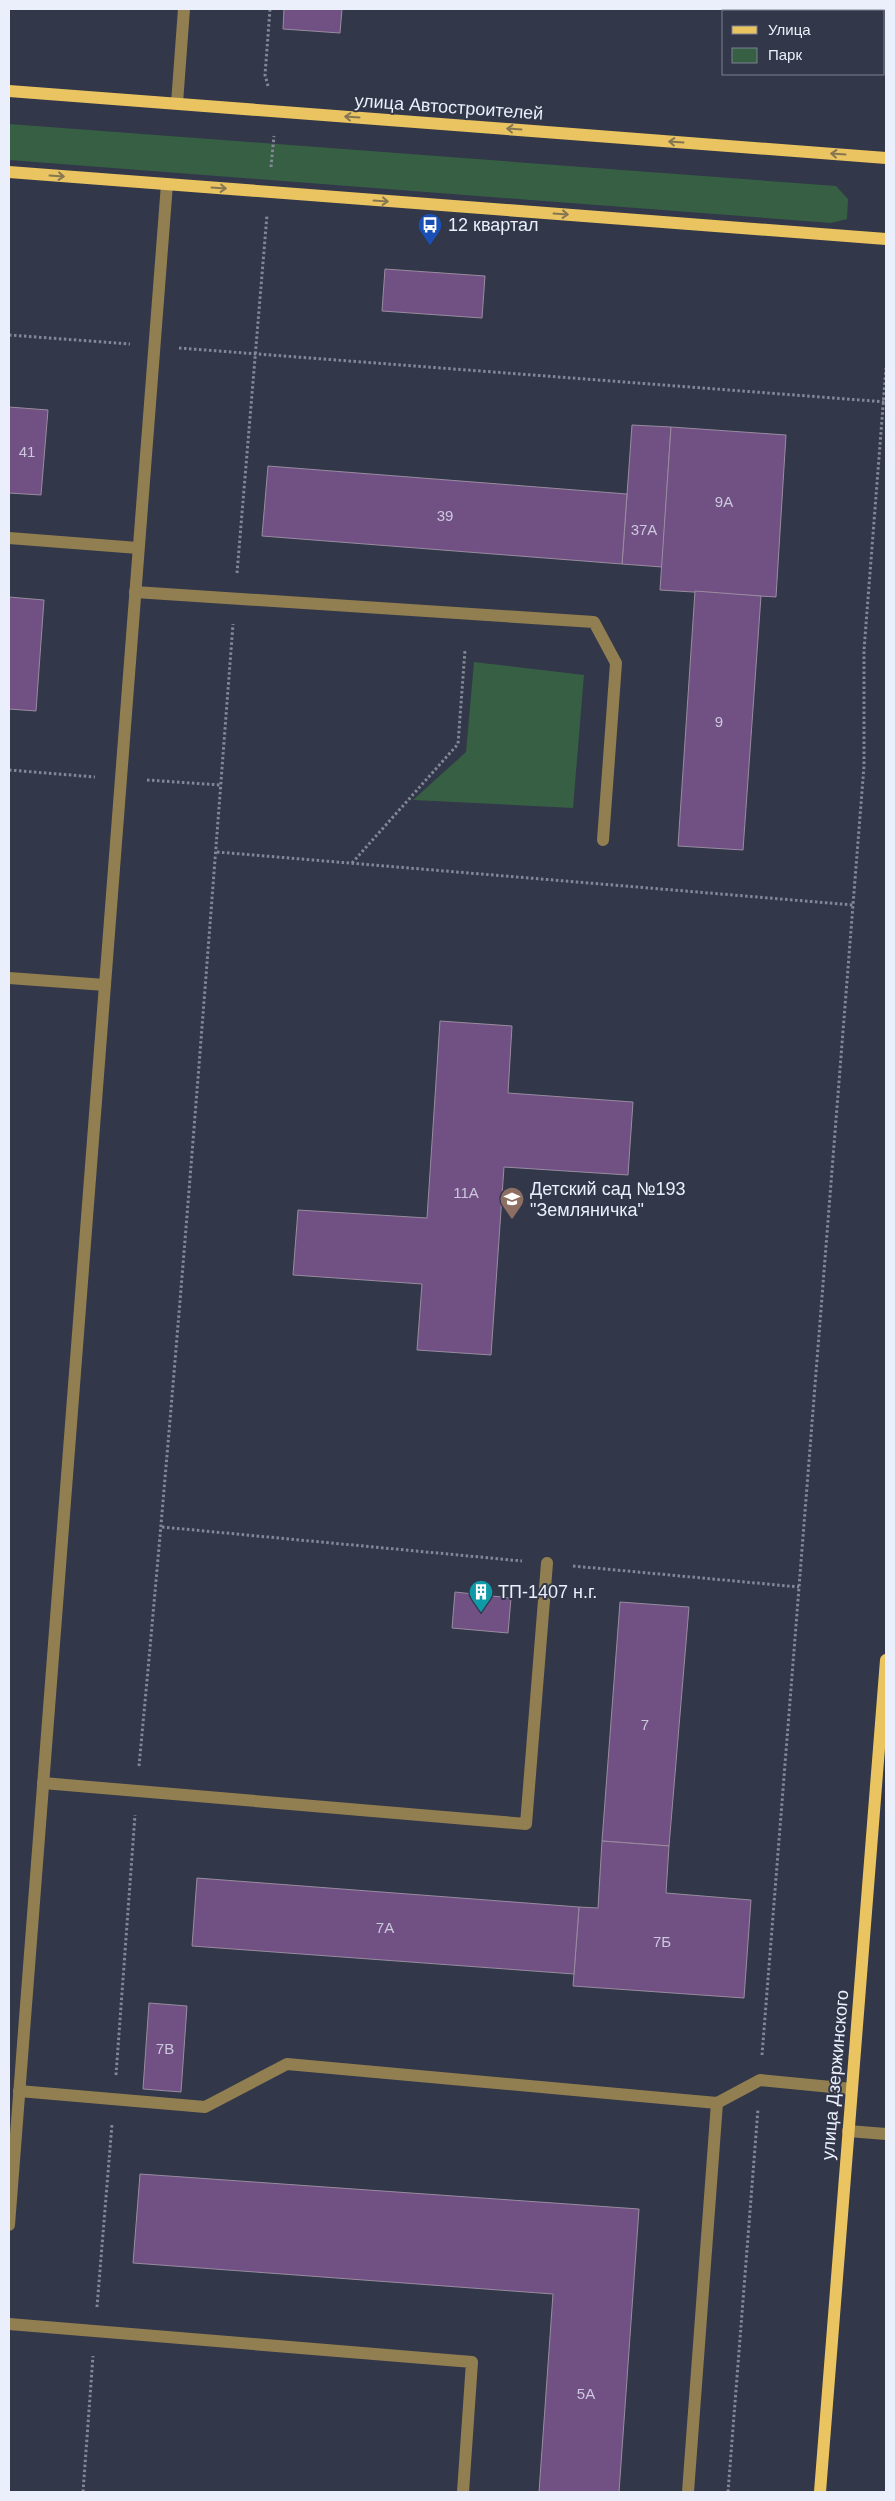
<svg xmlns="http://www.w3.org/2000/svg" width="895" height="2501" viewBox="0 0 895 2501" font-family="Helvetica,sans-serif">
	<style>
		.green { fill: #375f44 }
		.building { fill: #715184; stroke: #998ca0 }
		.lines { fill: none; stroke-linecap: round; stroke-linejoin: round }
		.path { stroke: #838897; stroke-width: 3; stroke-dasharray: 2.5 2.5; stroke-linecap: butt }
		.minor { stroke: #917f51; stroke-width: 12 }
		.major { stroke: #eac460; stroke-width: 12 }
		.oneway { stroke: #857653 }
		.labels { text-anchor: middle; dominant-baseline: central; stroke-width: 4; stroke-linejoin: round; paint-order: stroke }
		.number-label { font-size: 15px; fill: #ccc8dd }
		.street-label { font-size: 18px; fill: #ebeffb; stroke: #323749 }
		.poi-label { font-size: 18px; fill: #ebeffb; stroke: #323749; text-anchor: start }
	</style>
	<rect width="100%" height="100%" fill="#323749"/>
	<g class="green">
		<polygon points="9,124 836,186 848,199 847,219 831,223 9,160"/>
		<polygon points="474,662 584,675 573,808 413,800 466,752"/>
	</g>
	<g class="building">
		<polygon points="284,9 342,9 340,33 283,29"/>
		<polygon points="385,269 485,276 482,318 382,311"/>
		<polygon points="9,407 48,410 41,495 9,493"/>
		<polygon points="632,425 671,427 662,567 622,564"/>
		<polygon points="671,427 786,435 776,597 660,590"/>
		<polygon points="268,466 627,494 622,564 262,536"/>
		<polygon points="695,591 761,596 743,850 678,846"/>
		<polygon points="9,597 44,600 36,711 9,709"/>
		<polygon points="440,1021 512,1026 508,1093 633,1102 628,1175 504,1167 491,1355 417,1350 422,1284 293,1275 298,1210 427,1218"/>
		<polygon points="455,1592 511,1598 508,1633 452,1628"/>
		<polygon points="620,1602 689,1607 669,1846 602,1841"/>
		<polygon points="602,1841 669,1846 666,1893 751,1900 744,1998 573,1986 579,1907 598,1908"/>
		<polygon points="197,1878 579,1907 574,1974 192,1946"/>
		<polygon points="149,2003 187,2006 181,2092 143,2089"/>
		<polygon points="140,2174 639,2209 619,2492 539,2492 553,2294 133,2263"/>
	</g>
	<g class="lines">
		<g class="path">
			<polyline points="268,86 265,75 270,9"/>
			<polyline points="271,167 274,136"/>
			<polyline points="9,335 130,344"/>
			<polyline points="179,348 886,402"/>
			<polyline points="237,573 267,215"/>
			<polyline points="9,770 95,777"/>
			<polyline points="147,780 220,785"/>
			<polyline points="217,852 853,905"/>
			<polyline points="352,863 458,744 465,650"/>
			<polyline points="162,1527 522,1561"/>
			<polyline points="573,1566 799,1587"/>
			<path d="M139 1766C175 1386 204 1005 233 624"/>
			<polyline points="762,2055 864,766 864,650 886,368"/>
			<polyline points="116,2075 135,1815"/>
			<polyline points="97,2307 112,2124"/>
			<polyline points="83,2492 93,2356"/>
			<polyline points="728,2492 758,2109"/>
		</g>
		<g class="minor">
			<polyline points="177,103 184,9"/>
			<polyline points="9,538 138,548"/>
			<polyline points="135,592 594,622 616,663 603,840"/>
			<polyline points="9,978 105,985"/>
			<polyline points="43,1783 526,1824 547,1563"/>
			<polyline points="19,2091 205,2107 287,2064 717,2103 760,2080 852,2089"/>
			<polyline points="848,2131 886,2134"/>
			<polyline points="9,2225 167,184"/>
			<polyline points="9,2324 472,2362 463,2492"/>
			<polyline points="688,2492 717,2103"/>
		</g>
		<g class="major">
			<polyline points="9,91 886,158"/>
			<polyline points="9,172 886,239"/>
			<polyline points="820,2492 886,1660"/>
		</g>
	</g>
	<defs><path id="oneway-shaft" d="M-6 0H5M1.5-3L5.5 0L1.5 3" fill="none" stroke-width="1.6" stroke-linecap="round" stroke-linejoin="round" transform="scale(1.25)"/></defs>
	<g class="oneway">
		<use href="#oneway-shaft" transform="translate(352 117) rotate(-176)"/>
		<use href="#oneway-shaft" transform="translate(514 129) rotate(-176)"/>
		<use href="#oneway-shaft" transform="translate(676 142) rotate(-176)"/>
		<use href="#oneway-shaft" transform="translate(838 154) rotate(-176)"/>
		<use href="#oneway-shaft" transform="translate(57 176) rotate(4)"/>
		<use href="#oneway-shaft" transform="translate(219 188) rotate(4)"/>
		<use href="#oneway-shaft" transform="translate(381 201) rotate(4)"/>
		<use href="#oneway-shaft" transform="translate(561 214) rotate(4)"/>
	</g>
	<defs>
		<symbol id="bus-pin" viewBox="-11 -11 22 30"><path d="M0 17L-7.5 6A9.5 9.5 0 1 1 7.5 6Z" fill="#1a4fb4" stroke="#323749"/><path d="M-5-6H5V4H4V6H2V4H-2V6H-4V4H-5ZM-3.5-4V0h7V-4ZM-3.5 1.2v1.5H-2V1.2ZM2 1.2v1.5H3.5V1.2Z" fill="#fff"/></symbol>
		<symbol id="school-pin" viewBox="-11 -11 22 30"><path d="M0 17L-7.5 6A9.5 9.5 0 1 1 7.5 6Z" fill="#8d6e63" stroke="#323749"/><path d="M0-5L7-2L0 1L-7-2ZM-4 1L0 2.5L4 1V4Q0 6-4 4Z" fill="#fff"/></symbol>
		<symbol id="building-pin" viewBox="-11 -11 22 30"><path d="M0 17L-7.5 6A9.5 9.5 0 1 1 7.5 6Z" fill="#0f9aa8" stroke="#323749"/><path d="M-4-6H4V6H1V3H-1V6H-4ZM-2.5-4.3h1.7v1.8h-1.7ZM.8-4.3h1.7v1.8H.8ZM-2.5-1h1.7V.8h-1.7ZM.8-1h1.7V.8H.8Z" fill="#fff"/></symbol>
	</defs>
	<g fill-rule="evenodd">
		<use href="#bus-pin" x="416" y="211" width="28" height="38"/>
		<use href="#school-pin" x="498" y="1185" width="28" height="38"/>
		<use href="#building-pin" x="467" y="1578" width="28" height="38"/>
	</g>
	<g class="labels">
		<g class="number-label">
			<text x="27" y="451">41</text>
			<text x="724" y="501">9А</text>
			<text x="445" y="515">39</text>
			<text x="644" y="529">37А</text>
			<text x="719" y="721">9</text>
			<text x="466" y="1192">11А</text>
			<text x="645" y="1724">7</text>
			<text x="385" y="1927">7А</text>
			<text x="662" y="1941">7Б</text>
			<text x="165" y="2048">7В</text>
			<text x="586" y="2393">5А</text>
		</g>
		<g class="street-label">
			<text transform="translate(449 107) rotate(4)">улица Автостроителей</text>
			<text transform="translate(835 2075) rotate(-85)">улица Дзержинского</text>
		</g>
		<g class="poi-label">
			<text x="448" y="225">12 квартал</text>
			<text x="530" y="1189">Детский сад №193<tspan x="530" dy="21">"Земляничка"</tspan></text>
			<text x="498" y="1592">ТП-1407 н.г.</text>
		</g>
	</g>
	<rect width="895" height="2501" fill="none" stroke="#ebeffb" stroke-width="20"/>
	<rect x="722" y="10" width="162" height="65" fill="#323749" stroke="#7c8190"/>
	<rect x="732" y="26" width="25" height="8" fill="#eac460" stroke="#7c8190"/>
	<text x="768" y="35" font-size="15" fill="#ebeffb">Улица</text>
	<rect x="732" y="48" width="25" height="15" fill="#375f44" stroke="#7c8190"/>
	<text x="768" y="60" font-size="15" fill="#ebeffb">Парк</text>
</svg>
